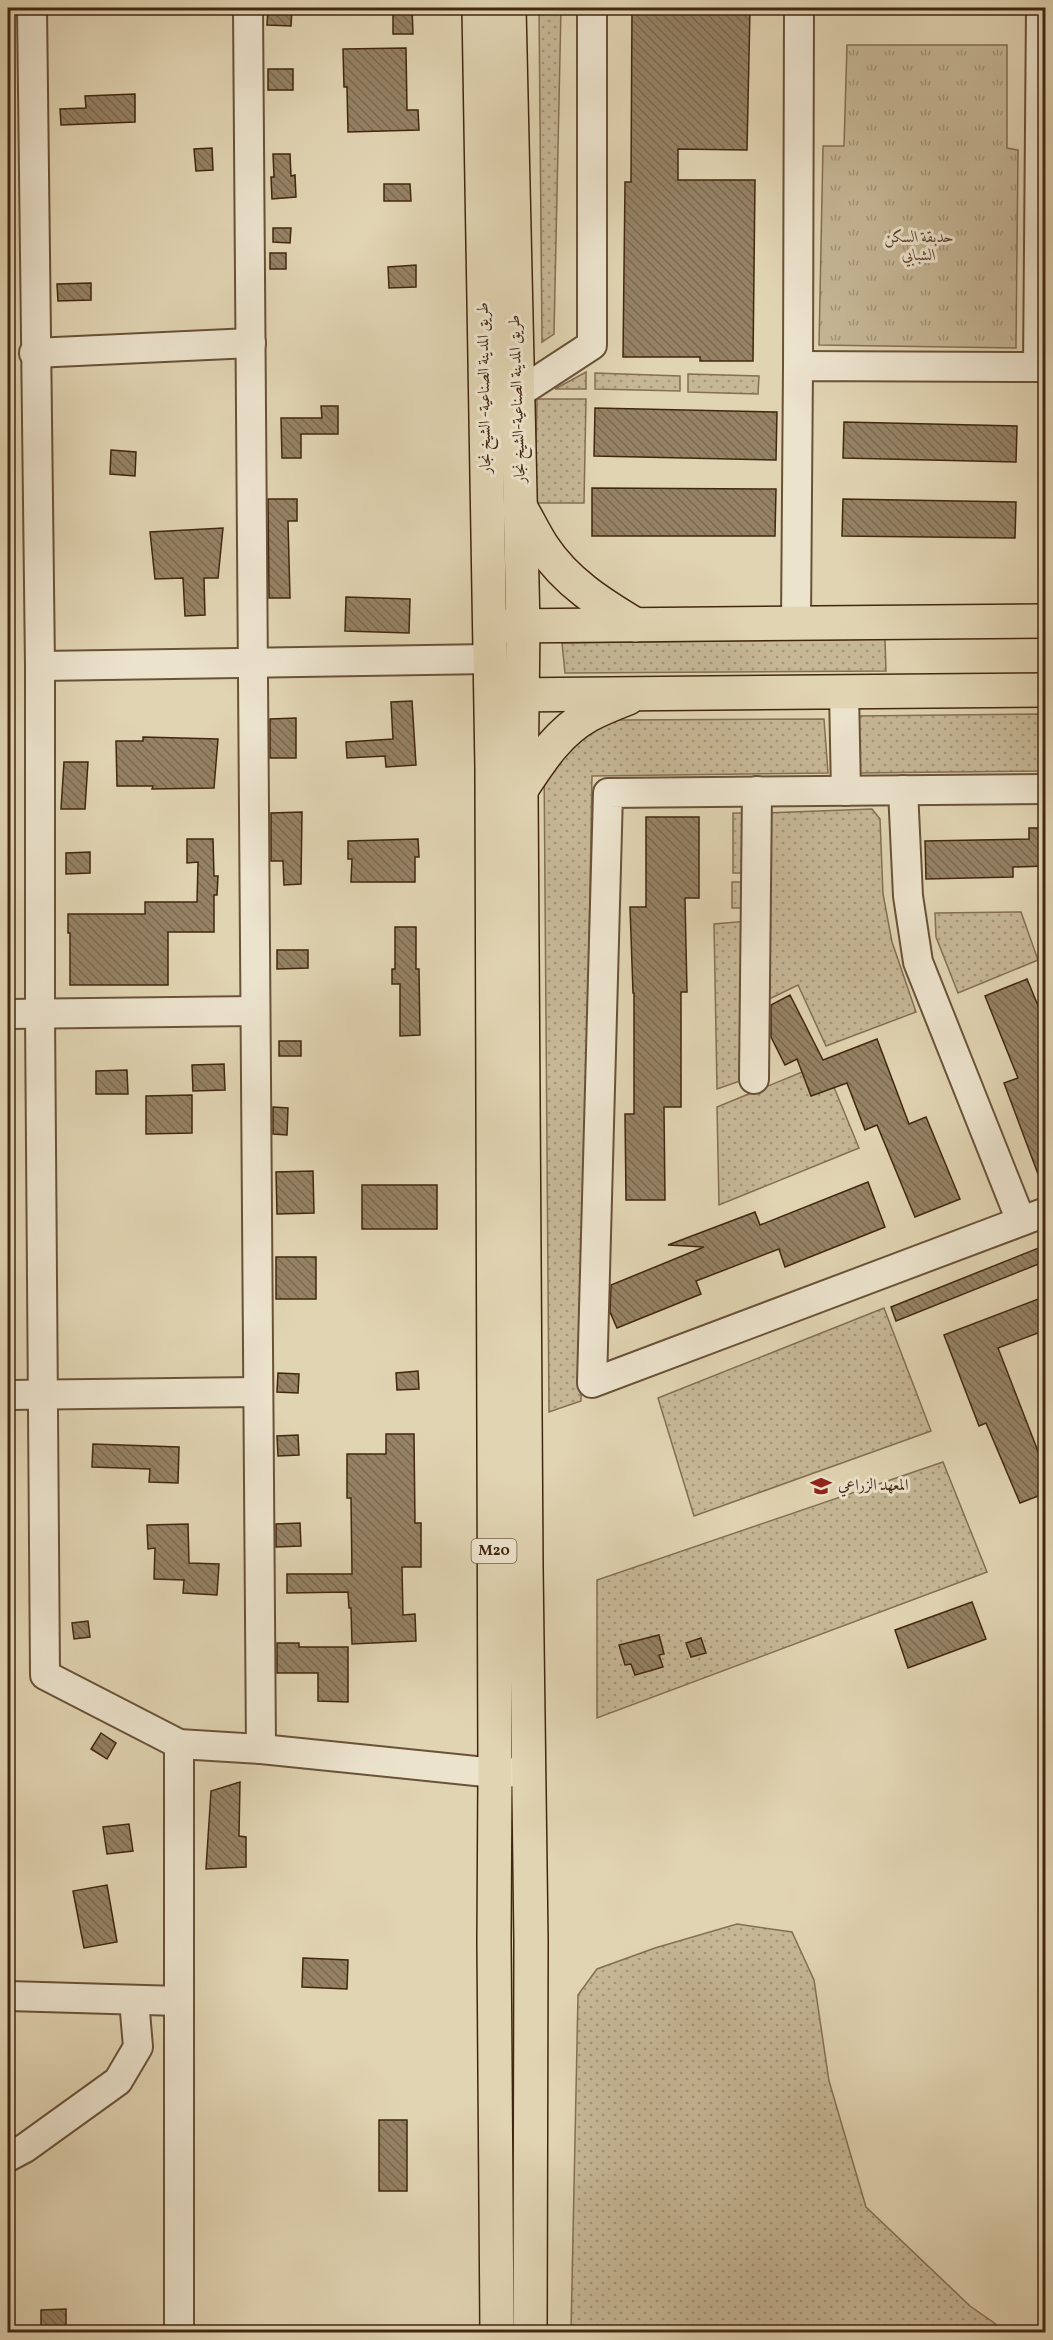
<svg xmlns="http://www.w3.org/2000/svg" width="1053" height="2340" viewBox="0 0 1053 2340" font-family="Vollkorn,Amiri,serif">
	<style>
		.grass { fill: url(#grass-dots); stroke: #846f53; stroke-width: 1.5 }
		.park { fill: url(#park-tufts); stroke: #846f53; stroke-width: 1.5 }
		.building { fill: url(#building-back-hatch); stroke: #422710; stroke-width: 1.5 }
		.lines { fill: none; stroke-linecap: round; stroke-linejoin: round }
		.minor-casing { stroke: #6a5238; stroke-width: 32 }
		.major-casing { stroke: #422710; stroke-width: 36 }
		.minor { stroke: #ece3cd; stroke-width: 28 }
		.major { stroke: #e1d4b2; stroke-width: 33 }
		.labels { text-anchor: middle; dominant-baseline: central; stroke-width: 6; stroke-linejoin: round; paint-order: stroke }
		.shield { fill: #ece3cd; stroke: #755f49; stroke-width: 1.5 }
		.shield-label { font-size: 15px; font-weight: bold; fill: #422710 }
		.park-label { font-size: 16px; font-style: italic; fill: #5c442b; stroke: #ece3cd }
		.street-label { font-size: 16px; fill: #422710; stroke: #ece3cd }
		.poi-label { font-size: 16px; fill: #422710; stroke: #ece3cd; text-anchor: start }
	</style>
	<defs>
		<pattern id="grass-dots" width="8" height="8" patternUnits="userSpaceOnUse" patternTransform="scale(1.5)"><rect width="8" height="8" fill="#c6b796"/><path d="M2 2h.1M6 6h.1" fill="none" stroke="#a29579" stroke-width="1.8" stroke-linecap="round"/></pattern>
		<pattern id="park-tufts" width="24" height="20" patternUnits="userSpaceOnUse" patternTransform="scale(1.5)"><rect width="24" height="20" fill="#c6b796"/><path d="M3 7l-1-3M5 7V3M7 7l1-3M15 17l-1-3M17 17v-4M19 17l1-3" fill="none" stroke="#a29579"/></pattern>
		<pattern id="building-back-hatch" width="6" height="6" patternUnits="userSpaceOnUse" patternTransform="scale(1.5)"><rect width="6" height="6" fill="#958164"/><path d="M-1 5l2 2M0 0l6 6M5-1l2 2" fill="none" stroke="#7b6a51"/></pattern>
	</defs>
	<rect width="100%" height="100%" fill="#e1d4b2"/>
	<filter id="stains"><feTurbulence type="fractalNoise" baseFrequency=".00333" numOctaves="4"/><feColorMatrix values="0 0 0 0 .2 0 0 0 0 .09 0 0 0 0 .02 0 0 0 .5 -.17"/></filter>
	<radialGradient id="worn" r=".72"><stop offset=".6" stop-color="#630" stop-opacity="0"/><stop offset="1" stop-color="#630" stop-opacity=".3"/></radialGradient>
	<g class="grass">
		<polygon points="539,8 561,8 554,334 542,342"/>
		<polygon points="586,372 586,389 555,389"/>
		<polygon points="595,373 680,376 680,391 595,389"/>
		<polygon points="688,374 759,376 758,394 688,392"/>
		<polygon points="537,399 586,399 584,503 535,503"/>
		<rect x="1041" y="637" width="4" height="35"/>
		<polygon points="885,639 886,671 565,673 562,643"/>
		<polygon points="1045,714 1045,771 857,773 856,716"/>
		<polygon points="824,719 828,773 592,776 581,1401 549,1412 544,759 573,736 618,720"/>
		<polygon points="872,809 880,819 883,894 892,942 916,1012 826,1046 798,985 763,1002 766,813"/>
		<rect x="733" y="813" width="14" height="60"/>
		<polygon points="732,882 747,882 746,908 732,908"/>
		<polygon points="1021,912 1038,960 958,993 936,937 935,913"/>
		<polygon points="748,921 749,1078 717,1089 714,924"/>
		<polygon points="824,1063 859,1148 719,1205 717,1107"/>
		<polygon points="884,1308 931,1431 694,1516 658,1398"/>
		<polygon points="943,1462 987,1572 597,1718 597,1580"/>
		<polygon points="737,1924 792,1932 814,1980 829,2081 866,2207 970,2306 1007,2332 571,2332 578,1995 597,1969 655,1948"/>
	</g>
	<polygon class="park" points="847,45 1007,45 1007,148 1018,150 1016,348 819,345 823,146 844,146"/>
	<g class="building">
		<polygon points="268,8 292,8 291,26 267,25"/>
		<polygon points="393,8 412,8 413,34 393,34"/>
		<polygon points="632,8 750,8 747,150 678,149 678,180 755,180 753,361 700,361 700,357 623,357 625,182 631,182"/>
		<polygon points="406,48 407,110 418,110 419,130 348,132 347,87 344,87 343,49"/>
		<rect x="268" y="69" width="25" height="21"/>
		<polygon points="135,94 135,122 61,125 60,109 86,108 85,96"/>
		<polygon points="212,148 213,170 196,171 194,149"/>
		<polygon points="273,154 290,154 291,176 295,175 296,197 272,199 271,177 274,177"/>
		<polygon points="384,184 410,184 411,201 384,201"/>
		<polygon points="273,228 291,228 290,243 273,242"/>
		<rect x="270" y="253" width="16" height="16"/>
		<polygon points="416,265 416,287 389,288 388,267"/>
		<polygon points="91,283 91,300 58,301 57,284"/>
		<polygon points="321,406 338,406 338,434 301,434 301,458 282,458 281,418 322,418"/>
		<polygon points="595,408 777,412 776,460 594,456"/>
		<polygon points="844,422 1017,426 1016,462 843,458"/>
		<polygon points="111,450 136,452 135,476 110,474"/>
		<polygon points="592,488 776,489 775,536 592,536"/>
		<polygon points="268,499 297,499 297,521 288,521 290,598 269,598"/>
		<polygon points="843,499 1016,502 1015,538 842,536"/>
		<polygon points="223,528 218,578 204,578 205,615 185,616 183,578 155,579 150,532"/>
		<polygon points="346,597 410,599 409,633 345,631"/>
		<polygon points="412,701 416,765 386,767 385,756 347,758 346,742 393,739 391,702"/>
		<polygon points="296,718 296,758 270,758 270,719"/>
		<polygon points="143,737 218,739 214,788 152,789 153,786 117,786 116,741 143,741"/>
		<polygon points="64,762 88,762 85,809 61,809"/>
		<polygon points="302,812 301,884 284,885 283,861 271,861 271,813"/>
		<polygon points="646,817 699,817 699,898 685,898 687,992 681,992 681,1107 664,1107 665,1200 626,1200 625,1114 634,1114 634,993 633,993 630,907 646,907"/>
		<polygon points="1029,828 1046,828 1046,866 1013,867 1013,877 926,879 925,841 1029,839"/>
		<polygon points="187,839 213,839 214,876 218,876 217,895 214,895 214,932 168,932 168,985 70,985 70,933 68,933 68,914 145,914 145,902 197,902 198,862 187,863"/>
		<polygon points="418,839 419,857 415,857 415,882 351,882 352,859 348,859 348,841"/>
		<polygon points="90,852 90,873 66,874 66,853"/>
		<polygon points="395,927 416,927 416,969 419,969 420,1035 400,1036 400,984 392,984 392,969 395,969"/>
		<polygon points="277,950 308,950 308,968 277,969"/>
		<polygon points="1027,979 1046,1025 1046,1190 1044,1190 1004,1083 1018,1078 985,996"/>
		<polygon points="790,995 823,1060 877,1039 909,1124 926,1117 960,1199 915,1217 877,1125 865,1130 847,1083 811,1096 797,1059 785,1065 771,1037 771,1005"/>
		<rect x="279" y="1041" width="22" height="15"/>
		<polygon points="224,1064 225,1090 193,1091 192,1065"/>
		<polygon points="127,1070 128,1094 96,1094 96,1071"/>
		<polygon points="192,1095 192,1133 146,1134 146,1096"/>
		<polygon points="273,1107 288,1108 287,1135 273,1134"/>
		<polygon points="313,1171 314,1213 277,1214 276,1172"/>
		<polygon points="868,1182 885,1227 785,1267 779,1249 696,1281 701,1294 617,1328 610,1312 611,1285 704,1247 668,1245 755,1212 760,1225"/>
		<rect x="362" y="1185" width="75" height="44"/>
		<polygon points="1046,1245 1046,1261 896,1321 891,1307"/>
		<rect x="276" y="1257" width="40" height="42"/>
		<polygon points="1046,1296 1046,1330 998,1348 1046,1472 1046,1493 1020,1503 986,1423 979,1426 944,1335"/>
		<polygon points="418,1371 419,1389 397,1390 396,1373"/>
		<polygon points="278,1373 299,1374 298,1393 277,1392"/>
		<polygon points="386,1434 414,1434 415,1523 421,1523 421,1567 402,1567 403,1615 415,1614 416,1641 352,1644 351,1608 349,1608 348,1592 287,1593 287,1574 352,1574 351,1498 347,1498 347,1454 386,1454"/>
		<polygon points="298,1435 299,1455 278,1456 277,1436"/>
		<polygon points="93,1444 179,1447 178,1483 149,1482 150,1469 92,1467"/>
		<polygon points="300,1523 301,1546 276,1547 276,1524"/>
		<polygon points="188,1524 189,1563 219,1564 217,1595 183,1593 184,1580 154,1579 155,1548 148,1549 147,1525"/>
		<polygon points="972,1602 986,1639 908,1668 895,1630"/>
		<polygon points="88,1621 90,1637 74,1639 72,1623"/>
		<polygon points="659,1635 664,1654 659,1655 663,1667 635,1675 631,1664 625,1665 619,1645"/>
		<polygon points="701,1638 706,1653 691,1657 686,1643"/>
		<polygon points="277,1643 299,1643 299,1647 348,1647 348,1702 318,1701 318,1673 277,1673"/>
		<polygon points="101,1733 116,1743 107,1759 91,1749"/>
		<polygon points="240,1782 239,1836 246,1837 246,1867 206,1869 211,1791"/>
		<polygon points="129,1824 133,1851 107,1854 103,1827"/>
		<polygon points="107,1885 117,1942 84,1948 73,1891"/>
		<polygon points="303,1958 348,1960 347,1989 302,1987"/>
		<rect x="379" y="2120" width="28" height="71"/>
		<polygon points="66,2309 66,2332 41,2332 41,2310"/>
	</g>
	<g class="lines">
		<defs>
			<g id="minor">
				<polyline points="32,8 40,666 40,1014 45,1675 179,1744 261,1749 495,1773 517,1772"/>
				<polyline points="248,8 261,1749"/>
				<polyline points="34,353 251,343"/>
				<polyline points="798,366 799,8"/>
				<polyline points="517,394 592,345 592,8"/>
				<polyline points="796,623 798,366 1038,367 1041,8"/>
				<polyline points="40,666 489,659"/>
				<polyline points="844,692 846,791"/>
				<polyline points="1046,789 608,793 592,1383 1046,1212"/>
				<polyline points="903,790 908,896 918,962 1021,1221"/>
				<polyline points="8,1014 255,1011"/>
				<polyline points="754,1079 757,791"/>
				<polyline points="8,1395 258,1392"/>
				<polyline points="8,1996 179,2001"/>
				<polyline points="8,2157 25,2148 118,2081 138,2047 134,2000"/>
				<polyline points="179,2332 179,1744"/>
			</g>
			<g id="major">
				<polyline points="479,8 492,769 495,1773 494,1940 497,2332"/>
				<polyline points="509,8 523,627 521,790 526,1567 531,1941 530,2332"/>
				<path d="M522 510C529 522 535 535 543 547 566 582 601 604 636 625"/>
				<polyline points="501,626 1046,621"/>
				<polyline points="501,695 1046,690"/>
				<path d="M521 790C540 761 558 732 589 715 602 708 615 703 628 698"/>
			</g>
		</defs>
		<use href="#minor" class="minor-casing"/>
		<use href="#major" class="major-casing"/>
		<use href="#minor" class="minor"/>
		<use href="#major" class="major"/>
	</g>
	<defs>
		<symbol id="university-bare" viewBox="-9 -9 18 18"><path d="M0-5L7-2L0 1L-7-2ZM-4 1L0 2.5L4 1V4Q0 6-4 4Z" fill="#8f2418" stroke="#ece3cd" stroke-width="2.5" paint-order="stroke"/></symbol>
	</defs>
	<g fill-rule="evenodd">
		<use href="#university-bare" x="806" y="1471" width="30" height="30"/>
	</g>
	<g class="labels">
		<rect class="shield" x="471.5" y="1539" width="45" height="24" rx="4.5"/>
		<g class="shield-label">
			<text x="494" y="1551">M20</text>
		</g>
		<g class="park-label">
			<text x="919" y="238">حدبقة السكن<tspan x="919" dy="18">الشبابي</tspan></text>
		</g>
		<g class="street-label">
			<text transform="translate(485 388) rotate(-91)">طريق المدينة الصناعية- الشيخ نجار</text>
			<text transform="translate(518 399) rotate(-92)">طريق المدينة الصناعية-الشيخ نجار</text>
		</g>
		<g class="poi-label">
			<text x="838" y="1486">المعهد الزراعي</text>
		</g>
	</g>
	<rect width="1053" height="2340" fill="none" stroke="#e1d4b2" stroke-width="30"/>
	<rect x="9" y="9" width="1035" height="2322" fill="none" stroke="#422710" stroke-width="3"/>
	<rect x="15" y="15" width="1023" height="2310" fill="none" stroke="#422710" stroke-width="1.5"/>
	<rect width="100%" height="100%" filter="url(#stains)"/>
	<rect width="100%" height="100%" fill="url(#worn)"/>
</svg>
